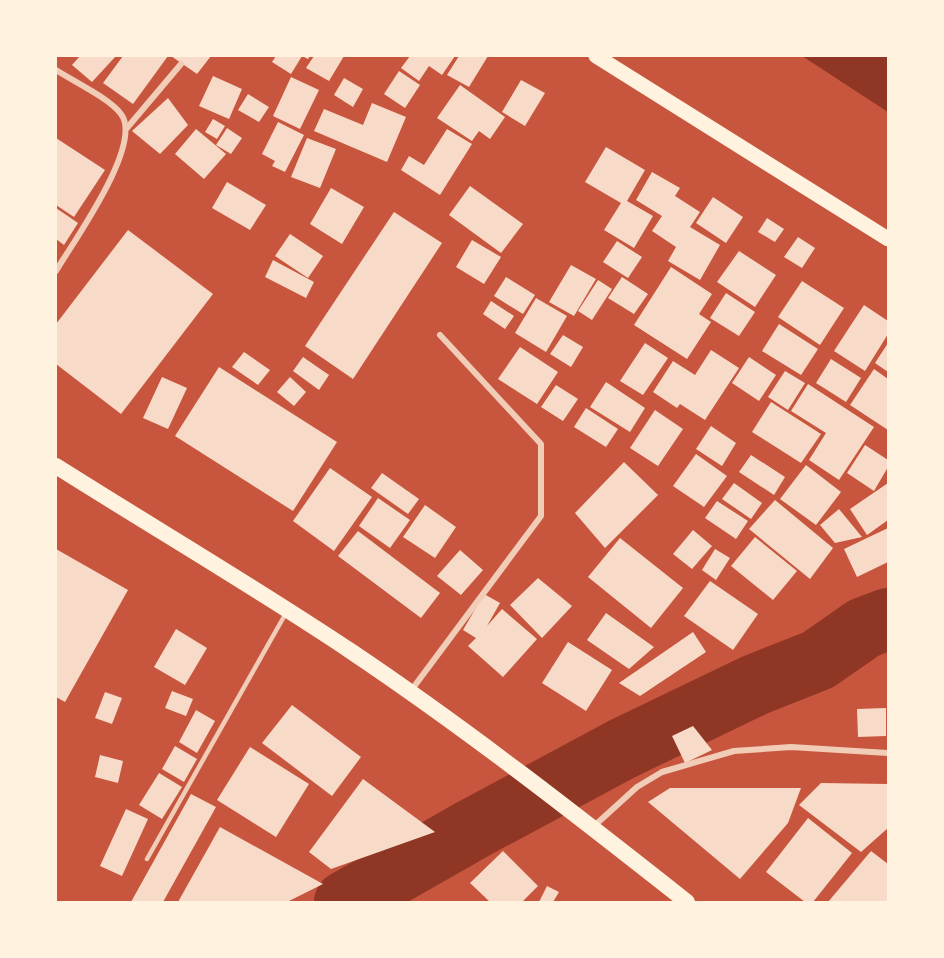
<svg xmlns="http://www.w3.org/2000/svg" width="944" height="958" viewBox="0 0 944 958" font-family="'PT Sans',sans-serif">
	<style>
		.water { fill: #8f3625 }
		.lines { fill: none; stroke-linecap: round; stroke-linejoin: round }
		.river { stroke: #8f3625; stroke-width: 62 }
		.building { fill: #f7dbc8 }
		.service { stroke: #f1ccb7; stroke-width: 4.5 }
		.minor { stroke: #f1ccb7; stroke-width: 6 }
		.primary { stroke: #fff3e0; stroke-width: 15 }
		.trunk { stroke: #fff3e0; stroke-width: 16 }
	</style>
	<rect width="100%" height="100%" fill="#c8553d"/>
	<polygon class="water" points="802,56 888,56 888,112"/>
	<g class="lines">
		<polyline class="river" points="345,902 473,829 622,749 755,685 818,660 864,628 888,619"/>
	</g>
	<g class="building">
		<polygon points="80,56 116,56 92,82 72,65"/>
		<polygon points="123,56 168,56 133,104 103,83"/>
		<polygon points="171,56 211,56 197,74"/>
		<polygon points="276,56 310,56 308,59 302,56 291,74 272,62"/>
		<polygon points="314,56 344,56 329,81 306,68"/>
		<polygon points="410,56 455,56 442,75 429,66 419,81 401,68"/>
		<polygon points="459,56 488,56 469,87 447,75"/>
		<polygon points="399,71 420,85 405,108 384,94"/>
		<polygon points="213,76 242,89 229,119 199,106"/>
		<polygon points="291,77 319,90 300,129 273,116"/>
		<polygon points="344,78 363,89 353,107 334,95"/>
		<polygon points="521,80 545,93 525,126 502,112"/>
		<polygon points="460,85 505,117 490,139 479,131 472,141 437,118"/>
		<polygon points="248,94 269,107 259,122 238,110"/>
		<polygon points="168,98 188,125 160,154 132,131"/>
		<polygon points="372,103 406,117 387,162 314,131 324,109 363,125"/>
		<polygon points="213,119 225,126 217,139 205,132"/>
		<polygon points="278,122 304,135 285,172 272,166 275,161 262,154"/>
		<polygon points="227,128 242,138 231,154 216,145"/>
		<polygon points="196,129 226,154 204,179 175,154"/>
		<polygon points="447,129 472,144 440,195 401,170 409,156 424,165"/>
		<polygon points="56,138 105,170 74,217 56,205"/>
		<polygon points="307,138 336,149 320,188 291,177"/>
		<polygon points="606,147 645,170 627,201 653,216 634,248 604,230 621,203 585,182"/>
		<polygon points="652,172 680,188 675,196 700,212 690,227 720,245 700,280 668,261 676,247 652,231 662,216 636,200"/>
		<polygon points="227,182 266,205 250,230 212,208"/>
		<polygon points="470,186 523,224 501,253 449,215"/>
		<polygon points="331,188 364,207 342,244 310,224"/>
		<polygon points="713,197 743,217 726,243 696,223"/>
		<polygon points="56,208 78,223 64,245 56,239"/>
		<polygon points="394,212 442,243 353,379 305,346"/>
		<polygon points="767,218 784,229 775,242 758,232"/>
		<polygon points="128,230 213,294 121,414 56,364 56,324"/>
		<polygon points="290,234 323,256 308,278 275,256"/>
		<polygon points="798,237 815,248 802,268 784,257"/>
		<polygon points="472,240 501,257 484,284 456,267"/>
		<polygon points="617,241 642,257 628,278 603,262"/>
		<polygon points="739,251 776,275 755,307 717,282"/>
		<polygon points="273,260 314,282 306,298 265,277"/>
		<polygon points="571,265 596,279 574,316 549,302"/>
		<polygon points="671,267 712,294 699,314 711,322 687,359 634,325"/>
		<polygon points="506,277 535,295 523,314 494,296"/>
		<polygon points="622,277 648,294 634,314 608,298"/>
		<polygon points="598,280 612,289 592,320 578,311"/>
		<polygon points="802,281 844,308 820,345 778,317"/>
		<polygon points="726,293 755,312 739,336 710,318"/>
		<polygon points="536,298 567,316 546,352 515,333"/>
		<polygon points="491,301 514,316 505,329 483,314"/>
		<polygon points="864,305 888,321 888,334 865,371 834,351"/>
		<polygon points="779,324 818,349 801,375 762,351"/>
		<polygon points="563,335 583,347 571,367 550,354"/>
		<polygon points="645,343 668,358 643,395 620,381"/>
		<polygon points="888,343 888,372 875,363"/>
		<polygon points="520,347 558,372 537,404 498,379"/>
		<polygon points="711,350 739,368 705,420 680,404 677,408 653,392 673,361 695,375"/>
		<polygon points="244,352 270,370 258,385 232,367"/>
		<polygon points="303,357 329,375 319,390 293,371"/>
		<polygon points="749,357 776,375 759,401 732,383"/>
		<polygon points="831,359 861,378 846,402 816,383"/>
		<polygon points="219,367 337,442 293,511 175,436"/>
		<polygon points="874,369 888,379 888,430 850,405"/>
		<polygon points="785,371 805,383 788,410 768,397"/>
		<polygon points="162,377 187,388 168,429 143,418"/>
		<polygon points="290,377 306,392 294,406 277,392"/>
		<polygon points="606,382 645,408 630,432 590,407"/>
		<polygon points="808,384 874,427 839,480 809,460 826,433 791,411"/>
		<polygon points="556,385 578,399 563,421 541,407"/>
		<polygon points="771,402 821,434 801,463 752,432"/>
		<polygon points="586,408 618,429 606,447 574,427"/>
		<polygon points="655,410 683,429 658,466 630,448"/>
		<polygon points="711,426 736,443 722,466 696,449"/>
		<polygon points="865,445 888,460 888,467 874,491 847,473"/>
		<polygon points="696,454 727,476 704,507 673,486"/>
		<polygon points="751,455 785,477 774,495 739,472"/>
		<polygon points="624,462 658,495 605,548 575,513"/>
		<polygon points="806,465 841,492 816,525 780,499"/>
		<polygon points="330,468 372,497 334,551 293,521"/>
		<polygon points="382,473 419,499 408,514 371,488"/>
		<polygon points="734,483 762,503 751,519 722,499"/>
		<polygon points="888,483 888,520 867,535 850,509"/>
		<polygon points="378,498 410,520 390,548 359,526"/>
		<polygon points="775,500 833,548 810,579 749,529"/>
		<polygon points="717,501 748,521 736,539 705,518"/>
		<polygon points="425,505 456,527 435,558 403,537"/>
		<polygon points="839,509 862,537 835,543 820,525"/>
		<polygon points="888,528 888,562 857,577 844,549"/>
		<polygon points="693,530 712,546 692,569 673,554"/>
		<polygon points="358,531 440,593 421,618 338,556"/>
		<polygon points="755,537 797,571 773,600 731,566"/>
		<polygon points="620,538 683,588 651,628 588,577"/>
		<polygon points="56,549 128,590 65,702 56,697"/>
		<polygon points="715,549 730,558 716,580 702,570"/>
		<polygon points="460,550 483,570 461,595 437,576"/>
		<polygon points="538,578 572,606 542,638 510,605"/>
		<polygon points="710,581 758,614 733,650 684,616"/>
		<polygon points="484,594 500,603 487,626 502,609 537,639 503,677 468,646 476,638 463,630"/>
		<polygon points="606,613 654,647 629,669 587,640"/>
		<polygon points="176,629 207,648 185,685 154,667"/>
		<polygon points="693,632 706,652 640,696 619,683"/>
		<polygon points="568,642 612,670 586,711 542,683"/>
		<polygon points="172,691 193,699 186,716 165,708"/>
		<polygon points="105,692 122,698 112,724 95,718"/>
		<polygon points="292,705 361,757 332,796 262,743"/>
		<polygon points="886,708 886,736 858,737 857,709"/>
		<polygon points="196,710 215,721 197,753 179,742"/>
		<polygon points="693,726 712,750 685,763 672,736"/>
		<polygon points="175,746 197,759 184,782 162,769"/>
		<polygon points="250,747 309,784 276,837 217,800"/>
		<polygon points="100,755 123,761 118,783 95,777"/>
		<polygon points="159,773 182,787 162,819 139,805"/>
		<polygon points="363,779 435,832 331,869 309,852"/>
		<polygon points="821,783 888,784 888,828 861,852 799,805"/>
		<polygon points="670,788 801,788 788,823 740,879 648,802"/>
		<polygon points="191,794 216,807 163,902 131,902"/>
		<polygon points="126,809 148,819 122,876 100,866"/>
		<polygon points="808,818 852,853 813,902 805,902 766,872"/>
		<polygon points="220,827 323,884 287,902 178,902"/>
		<polygon points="503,851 538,886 522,902 490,902 470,883"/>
		<polygon points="871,851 888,864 888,902 828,902"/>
		<polygon points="547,886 559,892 553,902 539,902"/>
	</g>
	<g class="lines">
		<polyline class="service" points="147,859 286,613"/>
		<g class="minor">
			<path d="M56 70C73 81 109 98 121 114 144 144 73 242 56 271"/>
			<polyline points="127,128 181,64"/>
			<polyline points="410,692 541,516 541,444 440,335"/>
			<polyline points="593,827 637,787 662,772 734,751 791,747 888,753"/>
		</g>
		<polyline class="primary" points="596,56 888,239"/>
		<path class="trunk" d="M56 466C154 528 255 587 352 652 468 730 578 816 687 902"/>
	</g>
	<rect width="944" height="958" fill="none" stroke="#fff3e0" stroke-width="114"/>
</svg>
